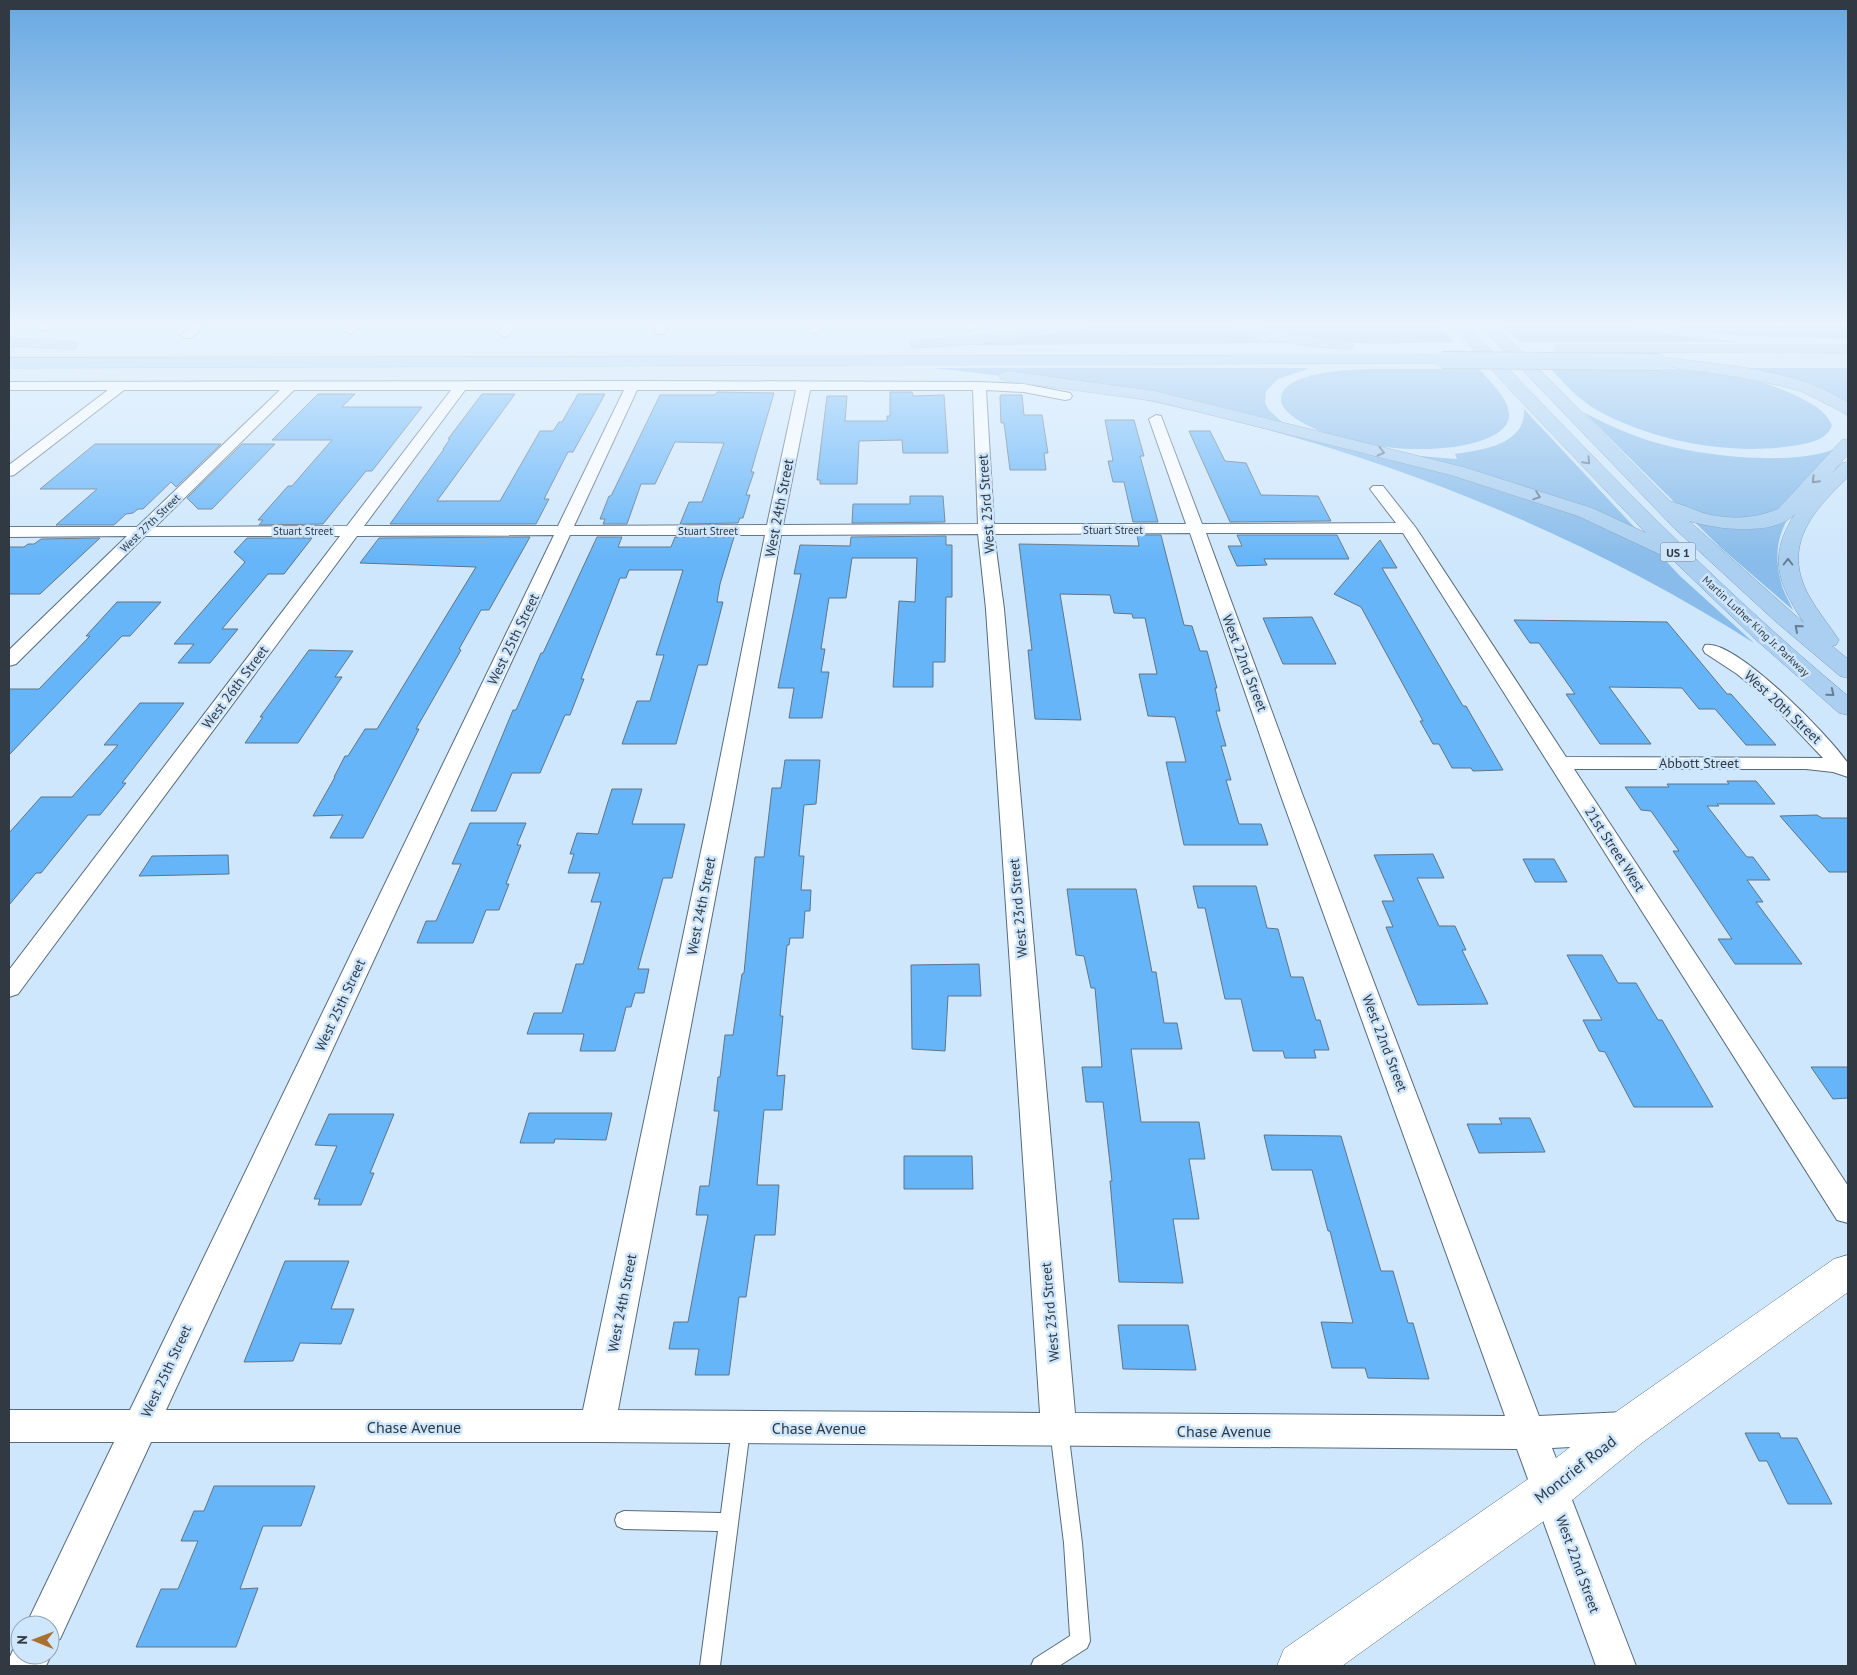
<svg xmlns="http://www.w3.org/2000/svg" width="1857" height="1675" viewBox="0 0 1857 1675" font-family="'PT Sans',sans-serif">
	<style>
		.green { fill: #89bcea }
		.building { fill: #66b5f8; stroke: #5f7487 }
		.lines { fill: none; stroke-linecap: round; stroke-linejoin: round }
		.lane-casing { stroke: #566a7d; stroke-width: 2 }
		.street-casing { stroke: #566a7d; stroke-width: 2 }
		.secondary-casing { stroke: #566a7d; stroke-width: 1 }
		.highway-casing { stroke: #809bb3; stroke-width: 1 }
		.lane { fill: #fff; fill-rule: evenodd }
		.street { fill: #fff; fill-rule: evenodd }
		.secondary { fill: #fff; fill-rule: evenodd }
		.highway { fill: #aacff0; fill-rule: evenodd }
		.highway-bridge-casing { stroke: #809bb3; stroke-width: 18; stroke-linecap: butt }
		.highway-bridge { stroke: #aacff0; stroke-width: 16 }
		.oneway { stroke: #677d91 }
		.labels { text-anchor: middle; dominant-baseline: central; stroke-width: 5; stroke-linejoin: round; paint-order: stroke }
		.far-street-label { font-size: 11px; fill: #313a43; stroke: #cfe7fc }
		.shield { fill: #cfe7fc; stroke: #606e7a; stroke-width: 1 }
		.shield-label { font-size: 12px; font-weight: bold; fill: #313a43 }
		.street-label { font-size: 14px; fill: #313a43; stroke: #cfe7fc }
		.near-street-label { font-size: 16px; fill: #313a43; stroke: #cfe7fc }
	</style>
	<rect width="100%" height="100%" fill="#cfe7fc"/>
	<g class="green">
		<polygon points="1095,325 1232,325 1257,338 1266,341 1277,339 1290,343 957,345 1053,333"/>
		<path d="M1253 325H1437L1454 342C1389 343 1315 349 1253 325Z"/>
		<polygon points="1500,325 1622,325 1686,337 1744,342 1521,342"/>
		<polygon points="1657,325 1848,325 1848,339 1742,336"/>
		<path d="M931 368H1307L1308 369 1278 379 1266 391 1265 403 1269 410 1283 423 1406 455 1457 459 1455 454C1482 450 1526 445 1524 409L1680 576 1754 643C1508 487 1221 396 931 368Z"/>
		<path d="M1707 368H1848V417C1814 384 1751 378 1707 368Z"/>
		<path d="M1366 369H1479C1501 393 1532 422 1483 440 1436 457 1354 449 1309 426 1299 421 1280 411 1281 398 1284 372 1346 370 1366 369Z"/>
		<path d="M1551 369C1631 369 1722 360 1797 396 1811 403 1825 410 1832 425 1828 439 1811 443 1798 445 1735 456 1662 443 1606 415 1583 404 1567 387 1551 369Z"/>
		<path d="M1583 412C1608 425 1634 437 1661 444 1702 456 1814 470 1848 441V453C1810 491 1764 521 1781 582 1783 591 1789 601 1793 610L1721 548Z"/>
	</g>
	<g class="building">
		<polygon points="717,392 774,393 755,458 751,472 754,472 746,495 750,495 743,518 740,518 738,523 680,524 689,502 702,502 724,443 675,442 655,484 641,484 627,524 603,524 605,519 600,519 609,496 611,496 660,395 715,395"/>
		<polygon points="890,392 912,392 913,396 944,395 948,453 903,453 902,440 859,441 857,484 820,484 820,480 817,480 818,470 827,396 847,396 845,421 887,421 887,416 890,416"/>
		<polygon points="318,394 355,394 342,407 422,407 372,471 366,471 323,524 259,525 263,520 258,520 288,486 292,486 332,440 272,440"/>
		<polygon points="482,394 515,394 437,501 500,501 540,431 553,431 559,422 562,422 578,394 605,394 573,452 568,452 544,499 549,499 536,524 390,524 444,449 443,449 450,439 448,439"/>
		<polygon points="1001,395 1022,395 1024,415 1042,415 1048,453 1044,453 1046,470 1010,470 1004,423 1001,423 1000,396"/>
		<polygon points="1105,420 1134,420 1144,456 1140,456 1158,522 1133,522 1124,482 1113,482 1108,461 1113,461"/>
		<polygon points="1189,431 1210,431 1225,461 1246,463 1261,495 1318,496 1331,521 1230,522"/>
		<polygon points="95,444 221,444 176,487 171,482 143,509 138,509 133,513 126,514 114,525 56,525 97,489 40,489"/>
		<polygon points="242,444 275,444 212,509 198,509 187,498"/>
		<polygon points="910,496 943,496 945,522 852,523 853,504 910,504"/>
		<polygon points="1137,535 1161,535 1184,625 1192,626 1200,651 1207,651 1217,688 1215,688 1220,711 1216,711 1226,746 1221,746 1231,780 1226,780 1239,824 1261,824 1268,845 1184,845 1166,762 1186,762 1175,717 1148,716 1139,674 1157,674 1145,618 1133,618 1132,614 1114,613 1110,595 1060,594 1081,720 1035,719 1028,650 1032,650 1019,544 1139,546"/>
		<polygon points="1237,535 1337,535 1349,559 1264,559 1267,565 1237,566 1228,546 1242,546"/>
		<polygon points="946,536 946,545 952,545 952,597 946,597 945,662 933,662 933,687 893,687 899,601 915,602 917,558 852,558 846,598 829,598 821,649 825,649 821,672 829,672 822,718 789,718 794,688 778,688 801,574 794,574 800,545 850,546 851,537"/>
		<polygon points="530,537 489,610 481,610 459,649 461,650 416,729 419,729 363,838 330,838 343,815 313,816 335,777 334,777 345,756 348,756 365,729 377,729 476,567 360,563 379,538"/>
		<polygon points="597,537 622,537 618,547 671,547 675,537 734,537 720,584 717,602 723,602 707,665 698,665 676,744 622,744 637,701 650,701 664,655 656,655 683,570 629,570 626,578 620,578 581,679 584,679 570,715 565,715 540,773 512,773 496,811 471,811 513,710 516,710 541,653 543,653"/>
		<polygon points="100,538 40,594 9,594 9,547 24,547 28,544 34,544 41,539"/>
		<polygon points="247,538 312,538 284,574 268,574 222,629 238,629 210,663 178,663 194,644 174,644 245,562 234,552"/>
		<polygon points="1380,540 1397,568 1382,568 1463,706 1466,706 1503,770 1473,771 1471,768 1452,768 1439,744 1433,744 1420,721 1423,721 1361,607 1334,594"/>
		<polygon points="117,602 161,602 130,636 122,636 9,755 9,689 39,689 90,636 86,636"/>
		<polygon points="1312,617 1336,664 1283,664 1263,618"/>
		<polygon points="1514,620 1667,622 1727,694 1731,694 1776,745 1746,745 1715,709 1699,709 1682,688 1609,687 1651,744 1600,744 1566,694 1575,694 1539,643 1530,643"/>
		<polygon points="309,650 353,651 335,677 342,677 298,743 245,743 263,717 260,717"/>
		<polygon points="140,703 184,703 122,783 126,783 100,815 88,815 41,873 36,873 9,905 9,833 41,797 72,797 118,745 104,745"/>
		<polygon points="785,760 820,760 816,804 804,805 799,856 804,856 801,890 811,890 810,911 805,911 803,938 790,938 789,945 787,945 780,1016 783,1016 777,1076 785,1075 782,1110 764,1110 757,1185 779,1185 775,1235 755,1235 746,1297 739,1297 729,1375 695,1375 699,1349 669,1349 674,1322 688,1322 708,1215 696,1215 700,1186 709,1186 719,1111 714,1111 718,1077 720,1077 725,1035 733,1035 742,974 744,973 755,857 764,857 772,788 781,788"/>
		<polygon points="1727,781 1756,781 1775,804 1717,804 1719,806 1707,806 1742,851 1747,857 1753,857 1770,880 1747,880 1763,902 1756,902 1802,964 1735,964 1718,939 1732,939 1673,851 1679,851 1651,811 1641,810 1625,787 1669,787 1667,784 1729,784"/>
		<polygon points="612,789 642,789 632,824 685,824 672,878 663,878 638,969 649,969 644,993 635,993 631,1007 626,1007 615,1051 580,1051 584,1034 527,1034 534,1013 562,1013 576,964 583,964 601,902 591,902 600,873 568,873 574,854 570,854 577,833 598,834"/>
		<polygon points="1817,815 1822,818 1848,818 1848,872 1829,872 1780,816"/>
		<polygon points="470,823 526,823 517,845 521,845 506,884 509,884 499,910 486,910 473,943 417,943 426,921 436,921 461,864 452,864"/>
		<polygon points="1433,854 1444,878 1417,878 1439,926 1455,926 1466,950 1462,950 1488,1004 1418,1005 1386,927 1393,927 1382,901 1394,901 1374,855"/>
		<polygon points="228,855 229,874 139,876 152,856"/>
		<polygon points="1523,859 1554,859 1567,882 1535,882"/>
		<polygon points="1193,886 1256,886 1267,928 1278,929 1291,977 1303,977 1316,1020 1320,1020 1329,1050 1314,1050 1316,1058 1285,1058 1283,1051 1253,1051 1241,999 1225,999 1205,908 1198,908"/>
		<polygon points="1067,889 1136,889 1152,972 1156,972 1164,1023 1177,1023 1182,1049 1131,1049 1141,1122 1199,1122 1205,1159 1189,1159 1199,1219 1173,1219 1183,1283 1119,1282 1110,1181 1112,1181 1103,1102 1086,1102 1082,1067 1102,1067 1095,988 1091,988 1084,956 1076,955"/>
		<polygon points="1567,955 1602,955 1618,983 1636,983 1658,1020 1662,1020 1713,1107 1634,1107 1605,1052 1599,1051 1583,1020 1602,1020"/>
		<polygon points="979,964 981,996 948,996 945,1051 912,1049 911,965"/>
		<polygon points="1811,1067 1848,1067 1848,1098 1833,1099"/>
		<polygon points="529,1113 612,1113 606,1140 555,1139 554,1143 520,1143"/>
		<polygon points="329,1114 394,1114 370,1173 374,1173 361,1205 318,1205 320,1199 314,1199 337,1146 315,1145"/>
		<polygon points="1499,1118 1530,1118 1545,1152 1479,1153 1467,1124 1502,1124"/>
		<polygon points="1264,1135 1341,1136 1381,1271 1393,1271 1408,1323 1413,1323 1429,1379 1368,1378 1365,1368 1332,1368 1321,1322 1353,1323 1330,1231 1328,1231 1312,1170 1272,1170"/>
		<polygon points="904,1156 972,1156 973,1189 904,1189"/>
		<polygon points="285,1261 349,1261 331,1309 354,1309 341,1344 300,1343 293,1361 244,1362"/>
		<polygon points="1118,1325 1188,1325 1196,1370 1123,1369"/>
		<polygon points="1745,1433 1779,1433 1781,1438 1797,1438 1832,1504 1788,1504 1767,1461 1759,1461"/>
		<polygon points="214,1486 315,1486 301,1526 263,1526 240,1589 258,1588 236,1647 136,1647 161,1589 178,1589 198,1541 181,1541 194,1511 204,1511"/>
	</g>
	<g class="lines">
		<defs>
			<g id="lane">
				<polygon points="741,1421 747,1423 750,1429 720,1666 700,1666 718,1531 624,1529 617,1526 615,1520 617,1514 624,1511 721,1513 732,1429 735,1423"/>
				<polygon points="1059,1422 1065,1424 1068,1430 1082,1543 1090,1641 1087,1648 1059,1666 1031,1666 1034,1659 1070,1636 1064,1543 1050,1430 1053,1424"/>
			</g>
			<g id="street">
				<polygon points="55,325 44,332 38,328 41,325"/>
				<polygon points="193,325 206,325 191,338 183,338 181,335"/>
				<polygon points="348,325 361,325 354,332 350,334 344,330"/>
				<polygon points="504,325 516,325 508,336 504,337 498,333"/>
				<polygon points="656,325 668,325 664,334 656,334 654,331"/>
				<polygon points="810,325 822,325 821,330 815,334 811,332"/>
				<polygon points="965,325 977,325 977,327 971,331 967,329"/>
				<path d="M633 381 979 382 1024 384 1070 393 1072 396 1070 399 1065 400 1024 392 986 390 994 524H1186L1149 419 1156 415 1161 416 1202 524 1396 523 1370 489 1373 486H1383L1416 528 1566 757 1823 758 1766 698 1737 674 1705 653 1703 649 1705 645C1735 638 1830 737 1847 762 1849 766 1848 772 1848 777L1833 772 1806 769H1574L1848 1186V1223L1837 1220 1403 533H1206L1303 796 1539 1416 1625 1412 1637 1416 1642 1428 1637 1440 1625 1444 1552 1448 1636 1666H1596L1517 1449 597 1442H151L60 1639 50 1643V1625H26L114 1442H9V1410H130L554 535 357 536 18 994 9 997V970L340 536H145L16 664 9 666V650L127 536 9 537V527H137L280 390H124L14 475 9 476V465L108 390H9V382ZM294 390H451L347 526 155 527ZM465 390H624L558 526H364ZM637 390H796L767 525 574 526ZM810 390H973L978 524 783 525ZM1190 533 1281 796 1505 1416 1075 1413 1004 609 994 534ZM978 534 986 609 1040 1413 618 1410 733 804 781 535ZM570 535H765L711 804 583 1410H166Z"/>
				<polygon points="20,1640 20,1655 50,1655 50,1653 51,1655 46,1666 9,1666 9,1659 17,1641"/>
			</g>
			<polygon id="secondary" points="1848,1255 1848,1292 1643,1442 1566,1505 1342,1666 1277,1666 1284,1649 1534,1475 1613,1414 1834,1259"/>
			<g id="highway">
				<polygon points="1053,325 1087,325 1085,328 1080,329 990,343 917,348 912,347 910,344 912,341 917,340 990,335"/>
				<path d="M1236 325H1255L1293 335 1346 341 1351 342 1353 345 1351 348 1346 349C1324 348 1248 342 1236 325Z"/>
				<path d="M1452 325H1467C1590 454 1711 582 1848 696V715L1839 713 1754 638 1674 561 1578 516 1451 475 1155 401 1007 381 1001 379 999 376 1001 373 1007 371 1155 391 1463 467 1592 508 1646 533 1512 392Z"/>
				<path d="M1480 325H1495L1670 501C1681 504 1692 509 1703 513 1728 520 1754 519 1778 509L1842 440 1848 439V454L1831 474 1842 463 1848 462V477C1813 511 1781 545 1809 596 1818 612 1829 625 1839 640L1836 645 1832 646 1848 659V678L1840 676 1775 621 1675 529ZM1795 514C1767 557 1778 583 1804 623L1689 521C1715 529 1774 537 1795 514Z"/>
				<polygon points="1627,325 1661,325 1698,331 1703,332 1705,335 1703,338 1698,339 1634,329 1629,328"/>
				<polygon points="9,338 71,341 76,342 78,345 76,348 71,349 9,346"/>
				<polygon points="1561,345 1848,345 1848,353 1556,352 1554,349 1556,346"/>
				<polygon points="1442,355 1447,357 1450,360 1447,363 9,368 9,358"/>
				<path d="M1669 358C1729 366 1796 369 1848 403V415L1803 392 1782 386 1738 377 1664 366 1661 363 1664 360Z"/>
			</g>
		</defs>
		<use href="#lane" class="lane-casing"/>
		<use href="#street" class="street-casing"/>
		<use href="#secondary" class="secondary-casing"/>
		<use href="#highway" class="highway-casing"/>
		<use href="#lane" class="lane"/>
		<use href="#street" class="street"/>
		<use href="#secondary" class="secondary"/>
		<use href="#highway" class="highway"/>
		<defs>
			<polyline id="highway-bridge" points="1442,360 1660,362"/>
		</defs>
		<use href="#highway-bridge" class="highway-bridge-casing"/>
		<use href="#highway-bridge" class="highway-bridge"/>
	</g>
	<defs><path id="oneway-chevron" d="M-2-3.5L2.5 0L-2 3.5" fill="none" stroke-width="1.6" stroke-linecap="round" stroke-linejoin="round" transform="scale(1.25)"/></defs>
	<g class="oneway">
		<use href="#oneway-chevron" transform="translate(1381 452) rotate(14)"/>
		<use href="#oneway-chevron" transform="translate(1587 461) rotate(46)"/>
		<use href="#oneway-chevron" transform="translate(1815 480) rotate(135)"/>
		<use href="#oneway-chevron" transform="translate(1537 496) rotate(19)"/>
		<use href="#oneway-chevron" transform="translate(1788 562) rotate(-90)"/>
		<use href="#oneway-chevron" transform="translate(1798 628) rotate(-139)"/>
		<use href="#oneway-chevron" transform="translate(1831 693) rotate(39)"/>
	</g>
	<linearGradient id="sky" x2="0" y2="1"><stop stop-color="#67a8e1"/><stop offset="0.58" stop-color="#e9f4fe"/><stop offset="1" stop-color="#e9f4fe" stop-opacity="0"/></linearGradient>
	<rect width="1857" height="559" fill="url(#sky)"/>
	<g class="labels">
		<g class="far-street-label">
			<text transform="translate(150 523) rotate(-44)">West 27th Street</text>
			<text x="1113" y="530">Stuart Street</text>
			<text x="303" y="531">Stuart Street</text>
			<text x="708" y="531">Stuart Street</text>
			<text transform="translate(1756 626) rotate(43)">Martin Luther King Jr. Parkway</text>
		</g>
		<rect class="shield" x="1660.5" y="542.5" width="35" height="19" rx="4"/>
		<g class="shield-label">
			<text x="1678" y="552">US 1</text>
		</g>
		<g class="street-label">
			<text transform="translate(986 504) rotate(-94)">West 23rd Street</text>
			<text transform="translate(779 508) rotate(-79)">West 24th Street</text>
			<text transform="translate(513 639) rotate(-64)">West 25th Street</text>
			<text transform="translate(1245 663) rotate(69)">West 22nd Street</text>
			<text transform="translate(235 687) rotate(-53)">West 26th Street</text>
			<text transform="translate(1783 707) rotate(43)">West 20th Street</text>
			<text x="1699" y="763">Abbott Street</text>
			<text transform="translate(1615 849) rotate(57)">21st Street West</text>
			<text transform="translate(701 906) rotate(-79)">West 24th Street</text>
			<text transform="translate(1018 908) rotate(-95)">West 23rd Street</text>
			<text transform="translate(340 1005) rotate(-65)">West 25th Street</text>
			<text transform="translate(1385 1043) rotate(69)">West 22nd Street</text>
			<text transform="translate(622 1303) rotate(-79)">West 24th Street</text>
			<text transform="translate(1050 1312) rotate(-95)">West 23rd Street</text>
			<text transform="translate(166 1371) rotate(-65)">West 25th Street</text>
			<text transform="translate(1578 1564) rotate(70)">West 22nd Street</text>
		</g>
		<g class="near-street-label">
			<text x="414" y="1427">Chase Avenue</text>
			<text x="819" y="1428">Chase Avenue</text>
			<text x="1224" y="1431">Chase Avenue</text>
			<text transform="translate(1575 1469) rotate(-38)">Moncrief Road</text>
		</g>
	</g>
	<rect width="1857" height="1675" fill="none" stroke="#313a43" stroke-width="20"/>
	<g transform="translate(35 1640) rotate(271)"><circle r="24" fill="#cfe7fc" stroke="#90a2b2"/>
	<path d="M0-4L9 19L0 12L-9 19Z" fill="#aa702f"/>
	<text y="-8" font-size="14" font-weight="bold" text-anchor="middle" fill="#313a43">N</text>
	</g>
</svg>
